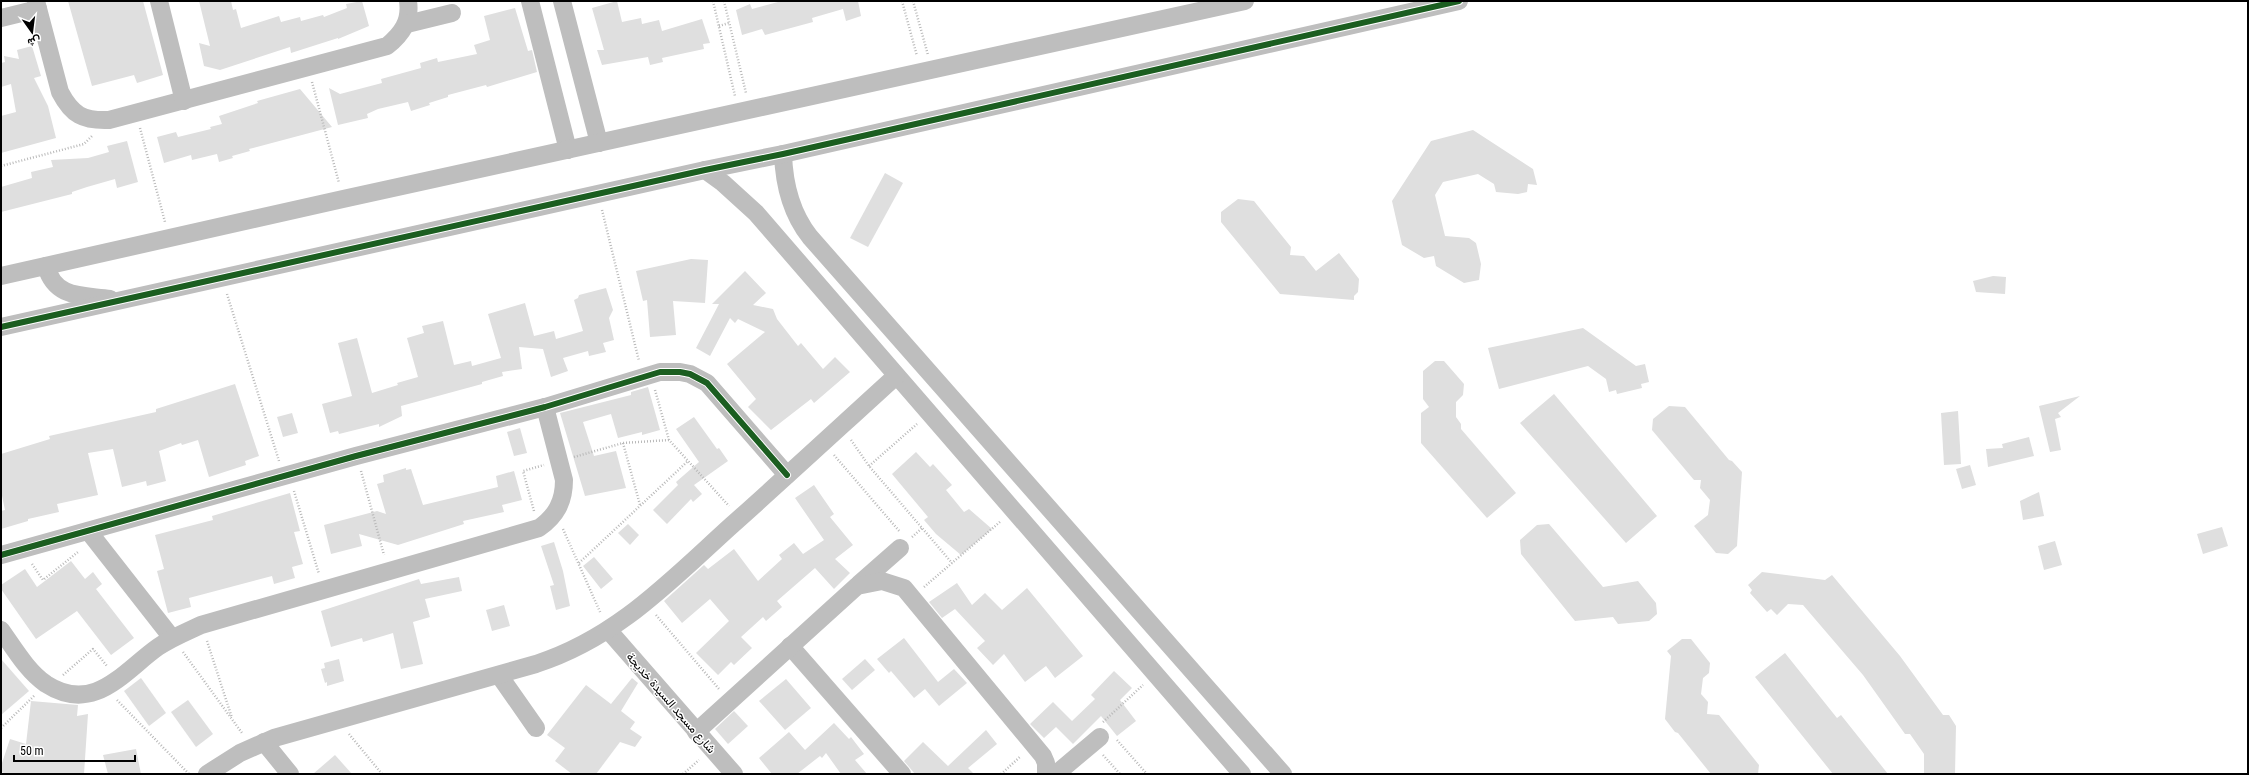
<svg xmlns="http://www.w3.org/2000/svg" width="2249" height="775" viewBox="0 0 2249 775" font-family="'Roboto Condensed',Vazirmatn,sans-serif">
	<style>
		.building { fill: #dfdfdf }
		.lines { fill: none; stroke-linecap: round; stroke-linejoin: round }
		.path { stroke: #b9b9b9; stroke-width: 2.5; stroke-dasharray: 1 2; stroke-linecap: butt }
		.minor { stroke: #bebebe; stroke-width: 18 }
		.cycleway-casing { stroke: #fff; stroke-width: 8 }
		.cycleway { stroke: #1b5e20; stroke-width: 6 }
		.labels { text-anchor: middle; dominant-baseline: central; stroke-width: 3; stroke-linejoin: round; paint-order: stroke }
		.street-label { font-size: 12px; fill: #000; stroke: #fff }
	</style>
	<rect width="100%" height="100%" fill="#fff"/>
	<g class="building">
		<polygon points="68,1 143,1 163,75 137,83 134,75 92,86"/>
		<polygon points="199,1 231,1 233,10 236,9 241,28 279,16 281,22 300,17 301,21 323,15 324,17 347,8 346,4 362,1 369,26 338,39 338,38 291,53 290,47 220,70 204,66 199,43 210,46"/>
		<polygon points="617,1 622,22 641,18 642,24 659,20 662,31 702,19 710,43 703,44 704,49 662,58 663,62 650,65 648,57 602,65 597,50 604,50 592,8"/>
		<polygon points="858,1 861,16 846,21 843,9 812,18 813,22 765,35 762,29 742,35 736,10 750,4 752,9 778,2"/>
		<polygon points="515,8 528,51 532,50 537,72 487,87 486,85 448,95 448,97 429,103 430,105 411,111 408,102 378,109 367,114 368,118 338,125 329,88 340,94 382,83 381,79 421,68 420,63 437,58 438,62 477,54 474,45 490,40 484,16"/>
		<polygon points="32,46 41,76 34,78 48,106 56,138 1,153 1,116 16,112 11,84 1,87 1,63 5,62 4,56 19,59 17,50"/>
		<polygon points="300,89 332,127 249,149 250,151 232,156 233,158 219,162 217,154 192,160 191,155 164,163 157,137 176,132 178,137 211,129 210,127 222,124 219,116 258,103 257,101"/>
		<polygon points="1473,130 1533,169 1537,185 1528,184 1527,192 1518,194 1496,192 1494,184 1478,174 1443,182 1435,195 1445,236 1469,238 1476,243 1481,264 1479,280 1464,283 1436,266 1434,256 1424,258 1402,245 1392,201 1431,141"/>
		<polygon points="127,141 138,182 117,188 115,179 87,187 72,192 72,194 1,212 1,187 32,178 31,172 53,167 51,160 88,158 109,152 107,146"/>
		<polygon points="885,173 903,183 868,247 850,238"/>
		<polygon points="1238,199 1254,201 1291,247 1290,255 1304,256 1316,271 1339,253 1359,279 1358,292 1354,296 1354,300 1280,294 1221,222 1221,212"/>
		<polygon points="691,259 708,260 705,303 673,301 676,335 650,337 647,300 643,301 636,271"/>
		<polygon points="745,271 766,293 753,305 773,309 777,319 798,346 801,343 823,369 835,357 850,372 814,403 811,399 771,430 748,407 756,399 727,364 765,332 738,319 735,323 730,318 710,356 696,348 719,304 712,304"/>
		<polygon points="1993,276 2006,277 2005,294 1976,292 1973,281"/>
		<polygon points="606,288 613,310 609,318 614,340 603,343 606,352 589,356 588,351 563,358 568,371 551,377 543,349 519,347 522,369 502,372 503,376 482,382 482,384 401,406 402,416 379,427 379,424 339,434 338,431 330,433 322,404 352,396 338,343 357,338 372,393 398,385 397,383 418,377 407,338 424,333 422,326 443,321 454,365 471,361 472,366 501,358 488,314 525,303 534,336 554,331 556,339 583,331 574,300 578,298 579,295"/>
		<polygon points="1583,328 1636,366 1645,364 1649,382 1641,384 1642,388 1617,394 1616,390 1609,392 1606,379 1588,366 1499,389 1488,348"/>
		<polygon points="1435,361 1444,361 1464,384 1463,395 1456,402 1456,417 1461,424 1461,429 1516,493 1487,518 1421,443 1421,413 1429,407 1423,399 1423,371"/>
		<polygon points="235,384 259,456 245,461 246,465 209,477 198,440 182,445 181,443 159,451 166,481 147,486 146,481 122,487 113,449 88,453 98,495 57,504 59,512 28,519 28,521 1,529 1,511 5,510 1,491 1,454 50,439 49,436 156,412 156,409"/>
		<polygon points="648,387 660,430 642,435 642,432 618,438 611,414 583,422 594,456 616,451 626,488 585,496 560,413 631,395 631,392"/>
		<polygon points="1554,394 1657,516 1626,543 1520,423"/>
		<polygon points="2080,396 2058,413 2061,417 2055,419 2061,450 2050,452 2039,406"/>
		<polygon points="1669,406 1685,407 1729,460 1732,461 1742,472 1737,546 1728,554 1716,553 1694,526 1708,515 1710,500 1700,488 1701,480 1694,480 1652,430 1653,419"/>
		<polygon points="1958,411 1961,464 1944,465 1941,413"/>
		<polygon points="292,413 298,433 283,437 277,417"/>
		<polygon points="694,417 717,449 719,448 728,461 694,485 702,494 693,502 691,499 667,524 653,510 678,485 676,482 699,462 676,429"/>
		<polygon points="520,428 527,453 514,456 507,432"/>
		<polygon points="2029,437 2034,456 1988,467 1986,449 2003,448 2002,444"/>
		<polygon points="916,452 930,467 933,464 952,485 946,490 964,512 969,509 992,529 961,555 936,534 924,520 928,517 892,474"/>
		<polygon points="1970,465 1976,485 1962,489 1956,469"/>
		<polygon points="406,468 406,470 411,469 423,505 498,487 496,476 514,471 522,500 502,505 504,512 463,521 464,524 398,545 359,534 362,546 331,554 324,525 377,511 386,514 377,484 384,482 383,475"/>
		<polygon points="814,485 834,514 830,517 853,545 835,559 850,573 834,589 815,568 777,601 782,607 766,621 763,617 741,637 752,648 734,665 731,662 718,675 696,653 729,621 710,599 682,623 664,601 704,565 708,569 734,549 758,581 782,559 779,555 794,543 803,554 824,540 795,498"/>
		<polygon points="2039,492 2044,516 2023,520 2020,501"/>
		<polygon points="290,493 300,531 294,532 303,564 292,567 295,578 274,584 272,576 189,598 191,607 168,613 157,571 164,569 155,535 213,520 212,516"/>
		<polygon points="628,524 639,535 630,545 618,533"/>
		<polygon points="1549,524 1603,587 1638,581 1656,603 1657,614 1649,621 1618,624 1613,617 1575,621 1521,554 1520,540 1537,525"/>
		<polygon points="2222,527 2228,546 2203,554 2197,534"/>
		<polygon points="2055,541 2062,565 2044,570 2038,546"/>
		<polygon points="554,542 563,571 570,606 556,610 550,586 554,585 541,546"/>
		<polygon points="594,557 613,579 601,589 583,566"/>
		<polygon points="71,561 85,579 93,572 102,584 96,589 134,638 111,655 77,611 36,639 1,589 1,585 25,569 37,587"/>
		<polygon points="1762,572 1825,580 1832,575 1900,656 1943,715 1949,715 1956,726 1955,774 1924,774 1924,754 1910,734 1905,734 1863,675 1803,605 1788,604 1777,615 1771,609 1767,612 1750,593 1752,590 1748,585"/>
		<polygon points="459,577 462,591 425,599 430,617 413,622 423,664 401,669 393,633 363,642 362,638 331,647 321,611 419,579 421,584"/>
		<polygon points="957,583 972,605 985,593 1002,610 1027,588 1083,656 1055,678 1046,666 1025,682 1004,654 993,665 977,648 985,641 955,609 942,618 929,602"/>
		<polygon points="504,605 510,626 492,631 486,610"/>
		<polygon points="904,638 938,682 954,669 967,683 939,706 925,689 914,698 891,671 889,673 877,659"/>
		<polygon points="1682,639 1691,639 1710,663 1709,673 1703,678 1701,694 1708,702 1707,714 1719,715 1759,765 1758,774 1711,774 1678,733 1675,732 1665,719 1671,656 1667,651"/>
		<polygon points="1785,653 1837,718 1841,715 1888,774 1833,774 1755,677"/>
		<polygon points="1,659 29,691 1,715"/>
		<polygon points="339,659 344,681 327,686 327,682 325,683 321,669 325,668 324,663"/>
		<polygon points="865,659 875,670 852,690 842,679"/>
		<polygon points="1114,671 1132,688 1120,700 1136,721 1117,736 1101,716 1073,744 1056,727 1044,738 1030,724 1053,702 1072,721 1095,699 1091,695"/>
		<polygon points="141,678 166,713 149,726 124,691"/>
		<polygon points="632,678 638,683 621,711 635,722 630,729 642,737 635,747 620,742 596,774 572,774 555,761 565,748 547,735 586,685 611,704"/>
		<polygon points="786,679 811,708 785,730 759,701"/>
		<polygon points="188,700 213,734 196,747 171,712"/>
		<polygon points="31,701 78,705 77,716 88,714 84,774 7,774 1,772 1,766 10,739 26,744"/>
		<polygon points="734,711 748,726 728,744 715,729"/>
		<polygon points="834,723 849,739 851,737 864,754 855,760 867,774 841,774 826,753 822,758 820,756 797,774 772,774 759,758 789,732 805,750"/>
		<polygon points="986,730 997,744 968,768 974,774 915,774 904,761 923,742 948,766"/>
		<polygon points="136,749 141,774 108,774 103,755"/>
		<polygon points="335,755 352,774 313,774"/>
	</g>
	<g class="lines">
		<g class="path">
			<polyline points="713,1 735,96"/>
			<polyline points="724,1 746,93"/>
			<polyline points="902,1 917,56"/>
			<polyline points="913,1 928,55"/>
			<polyline points="719,26 729,23"/>
			<polyline points="312,82 339,183"/>
			<polyline points="140,128 165,222"/>
			<polyline points="1,166 84,144 92,136"/>
			<polyline points="602,210 639,361"/>
			<polyline points="227,294 279,461"/>
			<polyline points="655,390 669,440 729,506"/>
			<polyline points="851,440 869,466 952,563"/>
			<polyline points="623,443 640,505"/>
			<polyline points="834,455 900,532"/>
			<polyline points="574,457 623,443 669,440"/>
			<polyline points="869,466 917,424"/>
			<polyline points="361,471 384,555"/>
			<polyline points="294,491 319,574"/>
			<polyline points="534,511 523,471 544,465"/>
			<polyline points="563,529 601,614"/>
			<polyline points="912,537 922,528"/>
			<polyline points="579,563 688,461"/>
			<polyline points="32,564 43,580 78,552"/>
			<polyline points="924,587 1001,521"/>
			<polyline points="656,615 719,689"/>
			<polyline points="207,641 232,718"/>
			<polyline points="183,652 242,733"/>
			<polyline points="63,675 93,649 107,666"/>
			<polyline points="117,700 189,774"/>
			<polyline points="1103,722 1143,685"/>
			<polyline points="1,728 35,695"/>
			<polyline points="349,734 382,774"/>
			<polyline points="1117,740 1147,774"/>
			<polyline points="1103,755 1120,774"/>
			<polyline points="683,774 699,760"/>
			<polyline points="1001,774 1021,756"/>
		</g>
		<g class="minor">
			<path d="M36 1 60 92C72 115 83 121 109 120L387 46C402 34 411 21 408 1"/>
			<polyline points="159,1 184,101"/>
			<polyline points="530,1 568,150"/>
			<polyline points="562,1 599,143"/>
			<polyline points="1,18 38,9"/>
			<polyline points="407,24 452,13"/>
			<path d="M783 154C784 185 791 213 810 237L1283 774"/>
			<polyline points="705,170 723,183 756,213 1242,774"/>
			<path d="M46 266C55 299 82 295 110 299"/>
			<polyline points="1,276 343,199 1245,1"/>
			<polyline points="1,327 705,170 783,154 1459,1"/>
			<polyline points="89,532 172,638"/>
			<polyline points="1,555 356,456 545,407 660,372 680,372 690,374 707,383 787,475"/>
			<polyline points="859,584 900,548"/>
			<path d="M1 630C14 648 27 671 46 684 94 715 124 671 158 647 171 638 186 632 201 625L539 528C556 516 564 502 564 480L545 407"/>
			<polyline points="609,631 734,774"/>
			<polyline points="790,646 902,774"/>
			<polyline points="499,675 536,728"/>
			<polyline points="696,732 857,586 882,581 904,588 1043,756 1046,763 1046,774"/>
			<polyline points="264,742 290,774"/>
			<path d="M207 774 240 753 274 738 536 664C617 638 670 581 732 525 787 476 841 426 896 376"/>
			<polyline points="1056,774 1100,737"/>
		</g>
		<defs>
			<g id="cycleway">
				<polyline points="1,327 705,170 783,154 1459,1"/>
				<polyline points="1,555 356,456 545,407 660,372 680,372 690,374 707,383 787,475"/>
			</g>
		</defs>
		<use href="#cycleway" class="cycleway-casing"/>
		<use href="#cycleway" class="cycleway"/>
	</g>
	<g class="labels">
		<g class="street-label">
			<text transform="translate(671 703) rotate(49)">شارع مسجد السيدة خديجة</text>
		</g>
	</g>
	<rect width="2249" height="775" fill="none" stroke="#000000" stroke-width="4"/>
	<g transform="translate(32 32) rotate(166)" stroke="#ffffff" stroke-width="3" paint-order="stroke">
	<path d="M0-3L7 15L0 10L-7 15Z" fill="#000000"/>
	<text y="-6" font-size="11" font-weight="bold" text-anchor="middle" fill="#000000">ش</text>
	</g>
	<path d="M14 755v6h121v-6" fill="none" stroke="#000000" stroke-width="2"/>
	<text x="20" y="755" font-size="12" fill="#000000" stroke="#ffffff" stroke-width="3" paint-order="stroke">50 m</text>
</svg>
